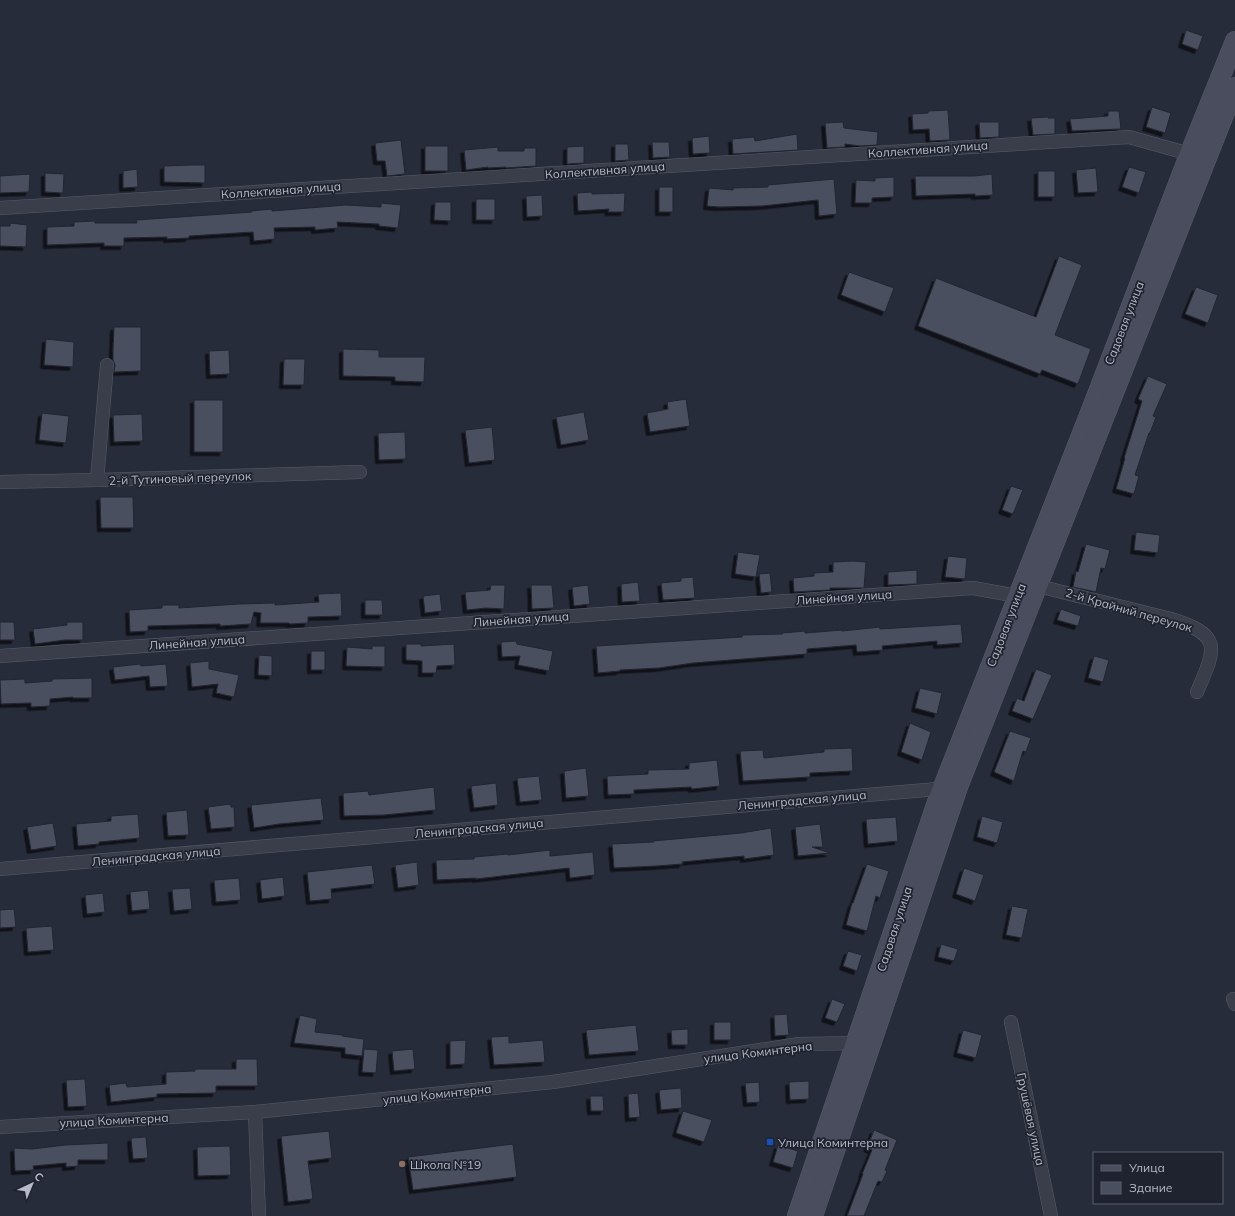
<svg xmlns="http://www.w3.org/2000/svg" width="1235" height="1216" viewBox="0 0 1235 1216" font-family="Mulish,sans-serif">
	<style>
		.building { fill: #484f5e; stroke: #212532; filter: url(#shadow) }
		.lines { fill: none; stroke-linecap: round; stroke-linejoin: round }
		.street-casing { stroke: #585c69; stroke-width: 14 }
		.secondary-casing { stroke: #585c69; stroke-width: 20 }
		.street { stroke: #3a3e4b; stroke-width: 13 }
		.secondary { stroke: #494d5d; stroke-width: 19 }
		.transit-dot { fill: #1a4fb4; stroke: #1f2330; stroke-width: 1.5 }
		.education-dot { fill: #8d6e63; stroke: #1f2330; stroke-width: 1.5 }
		.labels { text-anchor: middle; dominant-baseline: central; stroke-width: 3.5; stroke-linejoin: round; paint-order: stroke }
		.street-label { font-size: 12px; fill: #b6bac6; stroke: #1f2330 }
		.poi-label { font-size: 12px; fill: #b6bac6; stroke: #1f2330; text-anchor: start }
	</style>
	<defs>
		<filter id="shadow"><feDropShadow dx="-3.5" dy="3.5" stdDeviation="0" flood-color="#0009"/></filter>
	</defs>
	<rect width="100%" height="100%" fill="#272c3a"/>
	<g class="building">
		<polygon points="1186,30 1203,36 1198,50 1182,44"/>
		<polygon points="1152,107 1171,113 1165,133 1146,127"/>
		<polygon points="948,110 950,140 930,141 929,129 913,130 912,114 928,113 928,111"/>
		<polygon points="1108,111 1119,111 1121,129 1072,131 1070,119 1108,116"/>
		<polygon points="1048,117 1048,118 1055,118 1055,134 1033,135 1031,118"/>
		<polygon points="843,122 844,128 878,132 877,145 860,146 845,144 845,147 827,148 825,123"/>
		<polygon points="979,122 999,122 999,137 980,138"/>
		<polygon points="797,134 798,150 733,154 732,139 754,137 755,141"/>
		<polygon points="709,136 710,153 693,154 692,138"/>
		<polygon points="401,140 405,174 387,176 385,161 377,161 375,143"/>
		<polygon points="652,142 669,142 670,157 653,158"/>
		<polygon points="615,144 628,144 629,160 615,161"/>
		<rect x="425" y="146" width="23" height="25"/>
		<polygon points="584,146 584,163 567,164 567,147"/>
		<polygon points="498,147 498,151 524,151 524,148 536,148 536,166 506,168 506,167 488,168 488,167 466,170 464,150"/>
		<polygon points="191,165 205,165 205,183 164,182 164,166"/>
		<polygon points="1129,167 1146,172 1139,193 1122,187"/>
		<polygon points="1096,168 1098,192 1078,193 1076,170"/>
		<polygon points="137,169 138,187 123,188 123,171"/>
		<rect x="1038" y="171" width="17" height="26"/>
		<polygon points="45,173 64,174 63,193 45,192"/>
		<polygon points="30,174 29,192 0,193 0,176"/>
		<polygon points="992,174 993,195 975,196 975,194 916,196 915,176 974,176"/>
		<polygon points="894,177 894,197 872,198 872,203 855,203 856,180 875,181 875,178"/>
		<polygon points="834,179 837,214 819,216 818,200 762,206 719,207 707,206 709,188 733,190 733,188 768,187 768,185"/>
		<rect x="659" y="187" width="14" height="25"/>
		<polygon points="592,192 592,194 625,193 624,212 608,212 609,209 578,211 577,193"/>
		<polygon points="542,195 543,216 527,217 526,196"/>
		<rect x="476" y="199" width="19" height="21"/>
		<polygon points="435,202 451,202 451,221 434,220"/>
		<polygon points="381,203 401,205 398,228 379,226 379,224 337,222 338,228 315,230 315,227 274,228 275,239 254,241 253,232 189,236 189,238 167,239 167,237 124,238 124,246 104,246 104,243 47,245 47,227 74,226 74,222 95,221 95,223 137,223 136,220 252,212 251,211 272,209 272,211 346,205 381,207"/>
		<polygon points="10,223 27,225 26,247 0,246 0,226 10,226"/>
		<polygon points="1059,256 1082,265 1055,335 1091,349 1078,384 1042,370 1040,374 918,326 936,278 1036,317"/>
		<polygon points="849,272 894,288 885,312 841,295"/>
		<polygon points="1196,287 1218,295 1208,323 1185,314"/>
		<polygon points="114,327 141,327 141,371 114,372 115,365 113,360 113,350"/>
		<polygon points="46,339 74,342 73,367 44,365"/>
		<polygon points="343,349 379,350 379,357 425,357 424,382 395,381 395,377 343,376"/>
		<polygon points="229,350 230,374 210,375 209,351"/>
		<polygon points="284,359 305,359 304,385 283,385"/>
		<polygon points="1148,376 1167,384 1153,416 1156,417 1150,433 1149,433 1135,475 1139,476 1134,494 1116,489 1125,458 1124,458 1142,401 1138,399"/>
		<polygon points="686,399 690,426 650,432 647,413 668,409 667,402"/>
		<rect x="194" y="400" width="29" height="52"/>
		<polygon points="584,412 589,440 561,445 556,417"/>
		<polygon points="42,413 69,416 66,443 39,440"/>
		<polygon points="142,414 143,441 114,442 113,415"/>
		<polygon points="492,427 495,460 469,463 465,430"/>
		<polygon points="405,432 406,459 379,460 378,433"/>
		<polygon points="1011,486 1023,490 1013,514 1002,510"/>
		<polygon points="100,497 133,497 134,528 101,528"/>
		<polygon points="1136,532 1160,535 1158,553 1134,550"/>
		<polygon points="1086,544 1110,550 1105,569 1101,568 1096,592 1073,587 1076,571 1078,572"/>
		<polygon points="738,552 760,555 756,577 735,574"/>
		<polygon points="948,556 967,558 965,579 945,577"/>
		<polygon points="853,561 866,562 864,588 830,588 830,590 794,592 793,578 814,576 814,573 833,572 833,562"/>
		<polygon points="917,570 917,584 888,585 888,572"/>
		<polygon points="770,573 772,592 761,593 759,574"/>
		<polygon points="693,577 695,598 663,600 661,583 681,581 681,578"/>
		<polygon points="638,582 640,601 622,602 621,584"/>
		<polygon points="491,585 505,585 504,609 486,608 467,610 465,592 490,590"/>
		<polygon points="531,585 552,585 554,608 532,609"/>
		<polygon points="588,585 590,604 574,606 572,587"/>
		<polygon points="341,593 342,616 308,617 308,623 290,624 289,623 260,623 261,613 254,612 251,624 220,626 220,624 148,626 148,631 130,632 129,610 162,608 162,605 179,605 179,608 239,604 275,603 275,605 319,602 318,594"/>
		<polygon points="440,594 442,611 425,613 423,596"/>
		<polygon points="365,600 382,600 383,615 365,615"/>
		<polygon points="1061,609 1081,616 1078,626 1057,620"/>
		<polygon points="0,622 14,622 15,640 0,640"/>
		<polygon points="67,622 83,622 83,640 65,640 35,644 33,629 67,625"/>
		<polygon points="961,624 963,643 937,645 937,641 882,646 883,650 857,652 856,645 807,649 807,654 693,663 659,668 620,670 620,671 598,673 596,646 742,637 742,635 782,634 782,633 805,631 805,633 842,630 842,631 880,627 880,629"/>
		<polygon points="516,641 517,644 553,651 549,671 518,665 520,656 502,657 501,642"/>
		<polygon points="406,644 421,644 421,646 454,644 455,665 437,666 436,673 422,673 422,661 406,660"/>
		<polygon points="372,646 385,646 385,667 346,666 347,647 372,649"/>
		<rect x="311" y="651" width="14" height="19"/>
		<polygon points="259,655 272,656 272,676 258,675"/>
		<polygon points="1094,656 1109,660 1103,682 1088,678"/>
		<polygon points="209,661 209,669 239,675 234,697 216,693 218,684 192,687 190,663"/>
		<polygon points="140,664 141,666 166,664 168,686 150,687 149,676 115,680 113,667"/>
		<polygon points="1036,669 1052,675 1033,719 1012,711 1017,698 1024,701"/>
		<polygon points="92,678 92,698 73,698 73,697 50,699 50,706 31,707 31,703 1,704 0,680 25,679 25,683 52,681 52,679"/>
		<polygon points="920,688 942,693 937,714 915,708"/>
		<polygon points="910,723 931,732 922,760 901,752"/>
		<polygon points="1010,731 1031,738 1026,752 1023,751 1014,781 994,772"/>
		<polygon points="852,748 853,771 810,773 810,777 743,781 740,751 763,750 764,758 824,752 824,749"/>
		<polygon points="717,760 720,786 692,789 691,787 634,790 634,794 608,795 607,776 648,774 648,770 689,769 689,763"/>
		<polygon points="586,768 589,796 566,798 564,771"/>
		<polygon points="539,776 542,800 520,802 517,778"/>
		<polygon points="496,783 498,805 474,808 471,786"/>
		<polygon points="434,787 436,810 384,815 344,816 343,793 368,791 369,795"/>
		<polygon points="321,798 324,820 279,824 254,828 251,805"/>
		<polygon points="230,804 231,807 234,807 235,827 211,829 208,807"/>
		<polygon points="187,810 189,835 168,836 166,812"/>
		<polygon points="138,814 140,838 99,842 99,844 78,846 76,824 111,821 111,816"/>
		<polygon points="982,816 1003,822 997,843 977,837"/>
		<polygon points="896,817 898,841 868,844 866,819"/>
		<polygon points="53,823 57,846 31,850 27,827"/>
		<polygon points="820,824 823,847 812,847 830,853 798,856 795,827"/>
		<polygon points="771,828 774,855 744,859 744,856 682,862 683,864 656,866 614,868 612,844 654,842 653,841 741,833"/>
		<polygon points="550,850 550,856 593,852 595,875 570,878 569,868 476,879 476,878 437,880 436,860 474,859 474,857 508,854 508,855"/>
		<polygon points="417,862 419,885 398,888 395,865"/>
		<polygon points="867,864 889,871 880,898 876,896 867,931 846,925 852,903 853,903"/>
		<polygon points="372,865 375,884 331,889 332,899 310,901 307,872"/>
		<polygon points="964,868 984,875 975,901 956,894"/>
		<polygon points="283,877 285,896 262,899 260,880"/>
		<polygon points="239,878 241,900 216,902 214,880"/>
		<polygon points="190,888 192,909 174,911 172,889"/>
		<polygon points="148,890 150,909 132,911 130,892"/>
		<polygon points="103,893 105,912 87,914 85,895"/>
		<polygon points="1012,906 1028,909 1022,938 1006,935"/>
		<polygon points="14,909 16,927 0,928 0,910"/>
		<polygon points="52,926 54,950 28,952 26,928"/>
		<polygon points="941,944 958,949 954,961 938,957"/>
		<polygon points="848,951 862,955 857,971 843,966"/>
		<polygon points="832,999 845,1004 837,1022 825,1018"/>
		<polygon points="787,1014 789,1035 775,1036 774,1015"/>
		<polygon points="300,1015 317,1019 315,1032 342,1035 342,1036 364,1039 362,1056 345,1054 345,1048 294,1043"/>
		<rect x="714" y="1022" width="17" height="18"/>
		<polygon points="636,1025 639,1051 589,1055 586,1030"/>
		<polygon points="688,1029 688,1045 672,1045 671,1030"/>
		<polygon points="963,1030 982,1035 976,1058 957,1053"/>
		<polygon points="509,1036 509,1043 543,1040 545,1062 494,1065 491,1037"/>
		<polygon points="466,1040 465,1064 450,1065 450,1041"/>
		<polygon points="364,1049 378,1050 376,1073 362,1072"/>
		<polygon points="413,1049 415,1069 394,1071 392,1051"/>
		<polygon points="236,1059 257,1059 258,1086 216,1086 216,1093 157,1094 157,1097 111,1102 109,1085 126,1083 127,1087 166,1084 166,1072 195,1071 195,1069 236,1069"/>
		<polygon points="85,1079 87,1106 68,1107 66,1080"/>
		<polygon points="809,1081 809,1099 790,1100 789,1082"/>
		<polygon points="759,1082 760,1102 747,1103 745,1083"/>
		<polygon points="681,1088 682,1108 661,1110 659,1090"/>
		<polygon points="638,1093 640,1117 629,1118 628,1094"/>
		<polygon points="590,1096 603,1096 604,1111 591,1111"/>
		<polygon points="683,1111 712,1120 704,1142 676,1133"/>
		<polygon points="874,1130 897,1140 885,1170 887,1171 882,1182 878,1181 864,1216 847,1216 863,1174 862,1174 872,1150 867,1148"/>
		<polygon points="329,1131 332,1158 308,1161 313,1199 288,1202 281,1136"/>
		<polygon points="146,1137 148,1158 133,1159 131,1138"/>
		<polygon points="108,1143 108,1160 78,1160 78,1166 66,1167 66,1163 33,1166 34,1170 15,1171 14,1148 32,1149 65,1145"/>
		<polygon points="513,1144 517,1177 413,1190 408,1157"/>
		<polygon points="778,1145 798,1151 793,1168 773,1162"/>
		<polygon points="230,1146 231,1175 198,1176 197,1147"/>
	</g>
	<g class="lines">
		<defs>
			<g id="street">
				<polyline points="0,208 1129,137 1197,156"/>
				<polyline points="97,480 107,365"/>
				<polyline points="0,482 97,480 360,472"/>
				<path d="M0 656 973 588 1017 596 1038 586 1171 619C1223 635 1216 648 1197 692"/>
				<polyline points="0,869 949,788"/>
				<polyline points="1233,999 1235,1004"/>
				<polyline points="1011,1022 1051,1216"/>
				<polyline points="255,1112 259,1216"/>
				<polyline points="0,1127 255,1112 553,1082 799,1044 862,1043"/>
			</g>
			<g id="secondary">
				<polyline points="797,1216 937,802 1093,405 1189,155 1235,41"/>
				<polyline points="813,1216 958,787 1235,87"/>
			</g>
		</defs>
		<use href="#street" class="street-casing"/>
		<use href="#secondary" class="secondary-casing"/>
		<use href="#street" class="street"/>
		<use href="#secondary" class="secondary"/>
	</g>
	<rect class="transit-dot" x="766" y="1138" width="8" height="8" rx="2"/>
	<circle class="education-dot" cx="402" cy="1164" r="4"/>
	<g class="labels">
		<g class="street-label">
			<text transform="translate(928 149) rotate(-4)">Коллективная улица</text>
			<text transform="translate(605 170) rotate(-4)">Коллективная улица</text>
			<text transform="translate(281 190) rotate(-4)">Коллективная улица</text>
			<text transform="translate(1124 323) rotate(-69)">Садовая улица</text>
			<text transform="translate(180 478) rotate(-2)">2-й Тутиновый переулок</text>
			<text transform="translate(844 597) rotate(-4)">Линейная улица</text>
			<text transform="translate(1129 610) rotate(16)">2-й Крайний переулок</text>
			<text transform="translate(521 619) rotate(-4)">Линейная улица</text>
			<text transform="translate(1006 625) rotate(-69)">Садовая улица</text>
			<text transform="translate(197 642) rotate(-4)">Линейная улица</text>
			<text transform="translate(802 800) rotate(-5)">Ленинградская улица</text>
			<text transform="translate(479 828) rotate(-5)">Ленинградская улица</text>
			<text transform="translate(156 856) rotate(-5)">Ленинградская улица</text>
			<text transform="translate(894 929) rotate(-72)">Садовая улица</text>
			<text transform="translate(758 1052) rotate(-7)">улица Коминтерна</text>
			<text transform="translate(437 1094) rotate(-6)">улица Коминтерна</text>
			<text transform="translate(1031 1119) rotate(78)">Грушёвая улица</text>
			<text transform="translate(114 1120) rotate(-3)">улица Коминтерна</text>
		</g>
		<g class="poi-label">
			<text x="778" y="1142">Улица Коминтерна</text>
			<text x="410" y="1164">Школа №19</text>
		</g>
	</g>
	<rect x="1093" y="1152" width="130" height="52" fill="#1f2330" stroke="#5b5f6c"/>
	<rect x="1101" y="1165" width="20" height="6" fill="#494d5d" stroke="#5b5f6c"/>
	<text x="1129" y="1172" font-size="12" fill="#b6bac6">Улица</text>
	<rect x="1101" y="1182" width="20" height="12" fill="#484f5e" stroke="#5b5f6c"/>
	<text x="1129" y="1192" font-size="12" fill="#b6bac6">Здание</text>
	<g transform="translate(32 1184) rotate(44)" stroke="#1f2330" stroke-width="3" paint-order="stroke">
	<path d="M0-3L7 15L0 10L-7 15Z" fill="#b6bac6"/>
	<text y="-6" font-size="11" font-weight="bold" text-anchor="middle" fill="#b6bac6">С</text>
	</g>
</svg>
